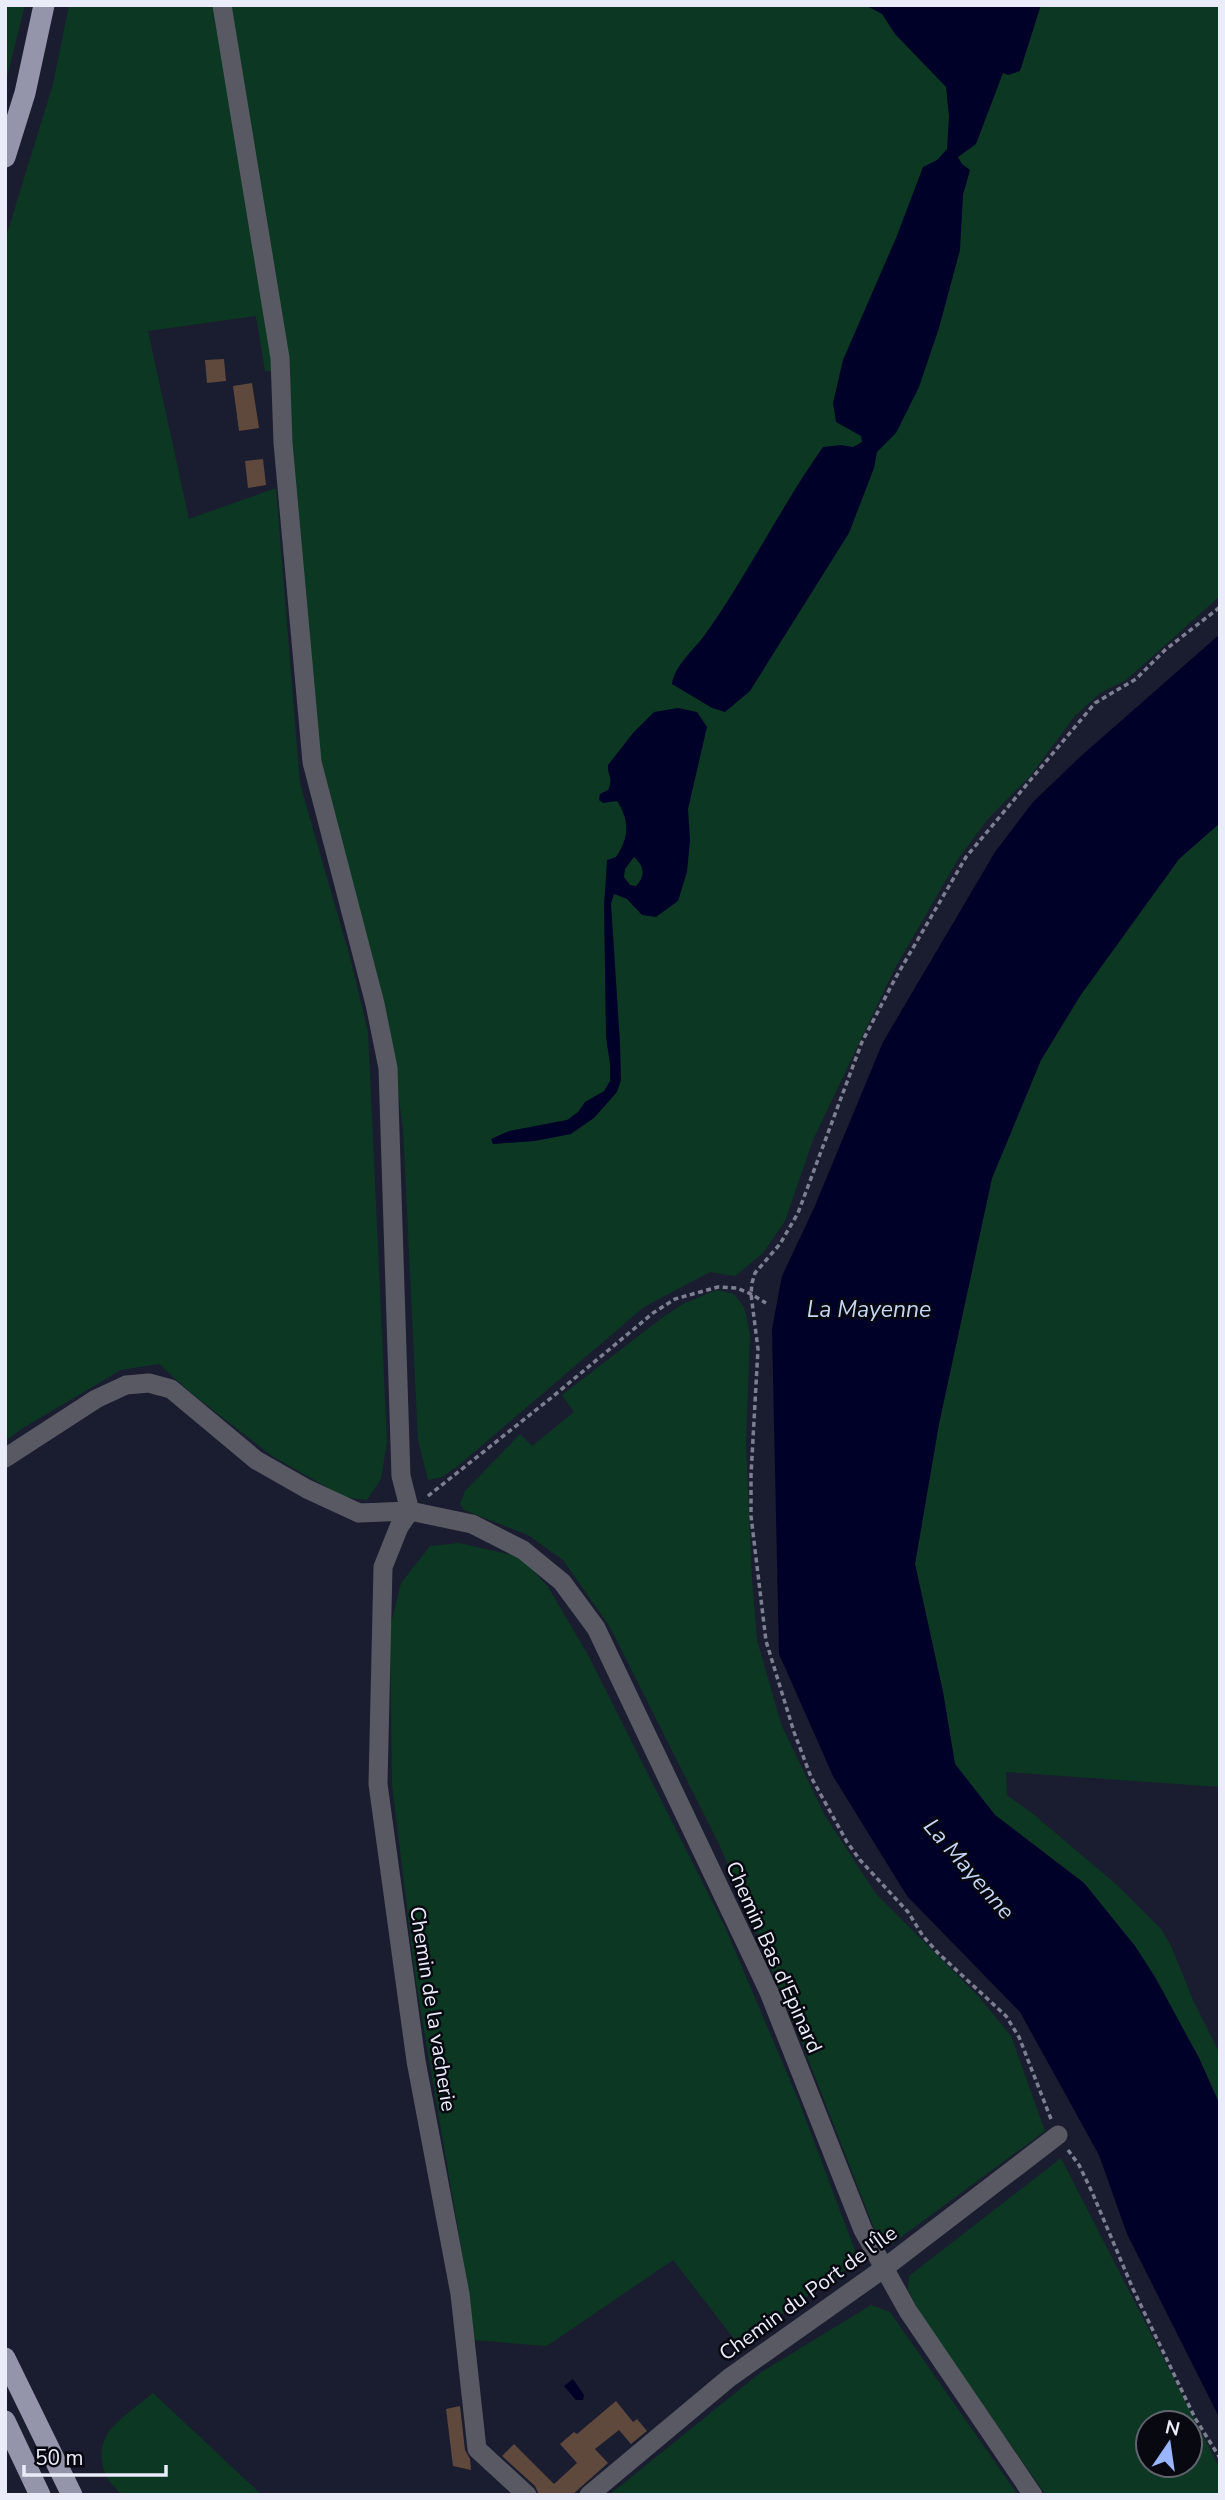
<svg xmlns="http://www.w3.org/2000/svg" width="1225" height="2500" viewBox="0 0 1225 2500" font-family="'Nunito Sans',sans-serif">
	<style>
		.green { fill: #0c3823; fill-rule: evenodd }
		.water { fill: #000129; fill-rule: evenodd }
		.building { fill: #5f493c }
		.lines { fill: none; stroke-linecap: round; stroke-linejoin: round }
		.path { stroke: #7d7f90; stroke-width: 3.5; stroke-dasharray: 5 3.5; stroke-linecap: butt }
		.minor { stroke: #595964; stroke-width: 19 }
		.major { stroke: #9495aa; stroke-width: 21 }
		.labels { text-anchor: middle; dominant-baseline: central; stroke-width: 5; stroke-linejoin: round; paint-order: stroke }
		.street-label { font-size: 21px; fill: #eaecfa; stroke: #070810 }
		.water-label { font-size: 23px; font-style: italic; fill: #c5d6f4; stroke: #070810 }
	</style>
	<rect width="100%" height="100%" fill="#1a1c2f"/>
	<g class="green">
		<polygon points="5,5 25,5 5,85"/>
		<polygon points="69,5 1220,5 1220,596 1126,680 1100,693 1074,717 1031,775 987,820 958,859 894,970 813,1140 785,1221 763,1253 735,1276 710,1272 644,1307 459,1465 442,1477 428,1480 418,1440 403,1129 389,1026 327,791 313,725 284,372 265,371 256,316 148,331 189,519 276,488 300,784 351,961 368,1032 387,1442 381,1479 367,1500 344,1497 272,1456 191,1393 159,1364 121,1370 23,1428 5,1441 5,240 53,84"/>
		<polygon points="1220,823 1220,1787 1006,1772 1007,1795 1032,1813 1117,1885 1162,1930 1172,1948 1193,2000 1220,2054 1220,2105 1199,2058 1155,1977 1135,1946 1084,1883 995,1815 955,1764 943,1692 915,1564 939,1424 992,1178 1041,1060 1080,996 1179,859"/>
		<polygon points="716,1290 734,1294 744,1307 750,1334 746,1444 752,1579 757,1640 781,1724 825,1816 876,1894 979,1997 1011,2036 1045,2131 889,2246 881,2241 874,2228 794,2023 719,1844 610,1627 563,1560 528,1535 464,1510 460,1504 465,1491 520,1434 532,1446 574,1412 562,1395 663,1317 683,1304"/>
		<polygon points="459,1543 521,1557 548,1587 588,1655 725,1927 800,2104 859,2261 738,2344 673,2260 547,2346 472,2340 470,2299 416,1983 392,1784 390,1628 401,1583 430,1546"/>
		<path d="M1061 2158 1220 2469V2495H1046L924 2321 908 2290 909 2276ZM1148 2423H1190V2465H1148Z"/>
		<polygon points="871,2305 890,2312 1018,2495 609,2495 760,2373"/>
		<path d="M153 2393 262 2495H123C104 2481 94 2455 108 2433 114 2423 142 2402 153 2393Z"/>
	</g>
	<g class="water">
		<path d="M865 5H1041L1020 71 1008 75 1003 73 976 144 958 157 962 164 970 170 963 195 960 250 939 328 919 387 896 433 877 452 874 468 849 533 750 691 725 712 712 708 672 684C674 667 693 650 704 636 747 576 780 508 823 447L841 445 853 447 862 442 861 436 836 422 833 403 843 360 896 238 923 167 937 160 947 149 949 116 946 87 895 34 882 14Z"/>
		<polygon points="1220,634 1220,823 1179,859 1080,996 1041,1060 992,1178 939,1424 915,1564 943,1692 955,1764 995,1815 1084,1883 1135,1946 1155,1977 1199,2058 1220,2105 1220,2419 1127,2234 1099,2155 1020,2012 907,1896 833,1776 779,1654 772,1329 782,1276 814,1208 883,1042 995,852 1033,802 1081,756"/>
		<path d="M678 708 697 712 707 727 688 809 690 840 687 872 678 901 656 917 642 915 627 899 614 894 611 904 620 1042 621 1080 617 1092 594 1118 571 1134 535 1141 493 1144 491 1139 509 1131 567 1120 578 1112 585 1102 604 1091 610 1081V1064L606 1037 604 906 607 860 616 857C629 838 630 821 617 801L603 803 599 800 600 794 608 790C614 777 607 776 608 765L633 733 654 712ZM634 857C644 866 646 876 636 886L630 885 624 877 625 869Z"/>
		<polygon points="573,2379 584,2395 583,2400 576,2400 564,2386"/>
	</g>
	<g class="building">
		<polygon points="224,359 226,381 207,383 205,360"/>
		<polygon points="252,383 259,428 239,431 233,386"/>
		<polygon points="263,459 266,485 248,488 245,461"/>
		<polygon points="616,2401 633,2422 637,2419 647,2431 631,2444 619,2430 595,2449 608,2463 572,2495 539,2495 535,2486 502,2456 514,2444 554,2484 577,2463 560,2444 574,2432 577,2434"/>
		<polygon points="460,2406 465,2450 470,2459 471,2470 453,2466 446,2409"/>
	</g>
	<g class="lines">
		<g class="path">
			<polyline points="428,1496 551,1398 653,1313 675,1299 718,1287 737,1288 751,1294 766,1303"/>
			<polyline points="1051,2119 1019,2037 1006,2016 938,1953 923,1936 908,1912 860,1860 847,1842 811,1777 794,1732 766,1641 751,1516 751,1475 758,1349 751,1294 752,1283 755,1273 780,1244 798,1213 862,1042 896,977 966,857 1095,703 1136,679 1165,650 1220,607"/>
			<polyline points="1068,2150 1079,2165 1092,2192 1133,2289 1195,2418 1220,2458"/>
		</g>
		<g class="minor">
			<polyline points="222,5 280,358 283,443 312,762 375,1004 388,1068 401,1476 410,1511"/>
			<polyline points="5,1458 96,1399 126,1385 149,1383 171,1389 256,1460 307,1489 359,1513 410,1511 472,1524 523,1550 562,1582 596,1628 769,1992 863,2230 908,2311 1033,2495"/>
			<polyline points="410,1511 399,1527 383,1567 378,1784 416,2061 460,2294 477,2449 527,2495"/>
			<polyline points="589,2495 729,2378 883,2269 1058,2135"/>
		</g>
		<g class="major">
			<polyline points="5,157 25,93 44,5"/>
			<polyline points="5,2358 72,2495"/>
			<polyline points="5,2421 40,2495"/>
		</g>
	</g>
	<g class="labels">
		<g class="street-label">
			<text transform="translate(774 1957) rotate(66)">Chemin Bas d'Epinard</text>
			<text transform="translate(433 2009) rotate(81)">Chemin de la vacherie</text>
			<text transform="translate(808 2293) rotate(-36)">Chemin du Port de l'Île</text>
		</g>
		<g class="water-label">
			<text x="869" y="1309">La Mayenne</text>
			<text transform="translate(969 1869) rotate(49)">La Mayenne</text>
		</g>
	</g>
	<rect width="1225" height="2500" fill="none" stroke="#eaecfa" stroke-width="14"/>
	<g transform="translate(1169 2444) rotate(13)"><circle r="33" fill="#070810" stroke="#62636e" stroke-width="2"/>
	<path d="M0-5L12 26L0 18L-12 26Z" fill="#99b5fd"/>
	<text y="-10" font-size="19" font-weight="bold" text-anchor="middle" fill="#eaecfa">N</text>
	</g>
	<path d="M24 2465v10h142v-10" fill="none" stroke="#eaecfa" stroke-width="3.5"/>
	<text x="35" y="2465" font-size="21" fill="#eaecfa" stroke="#070810" stroke-width="5" paint-order="stroke">50 m</text>
</svg>
